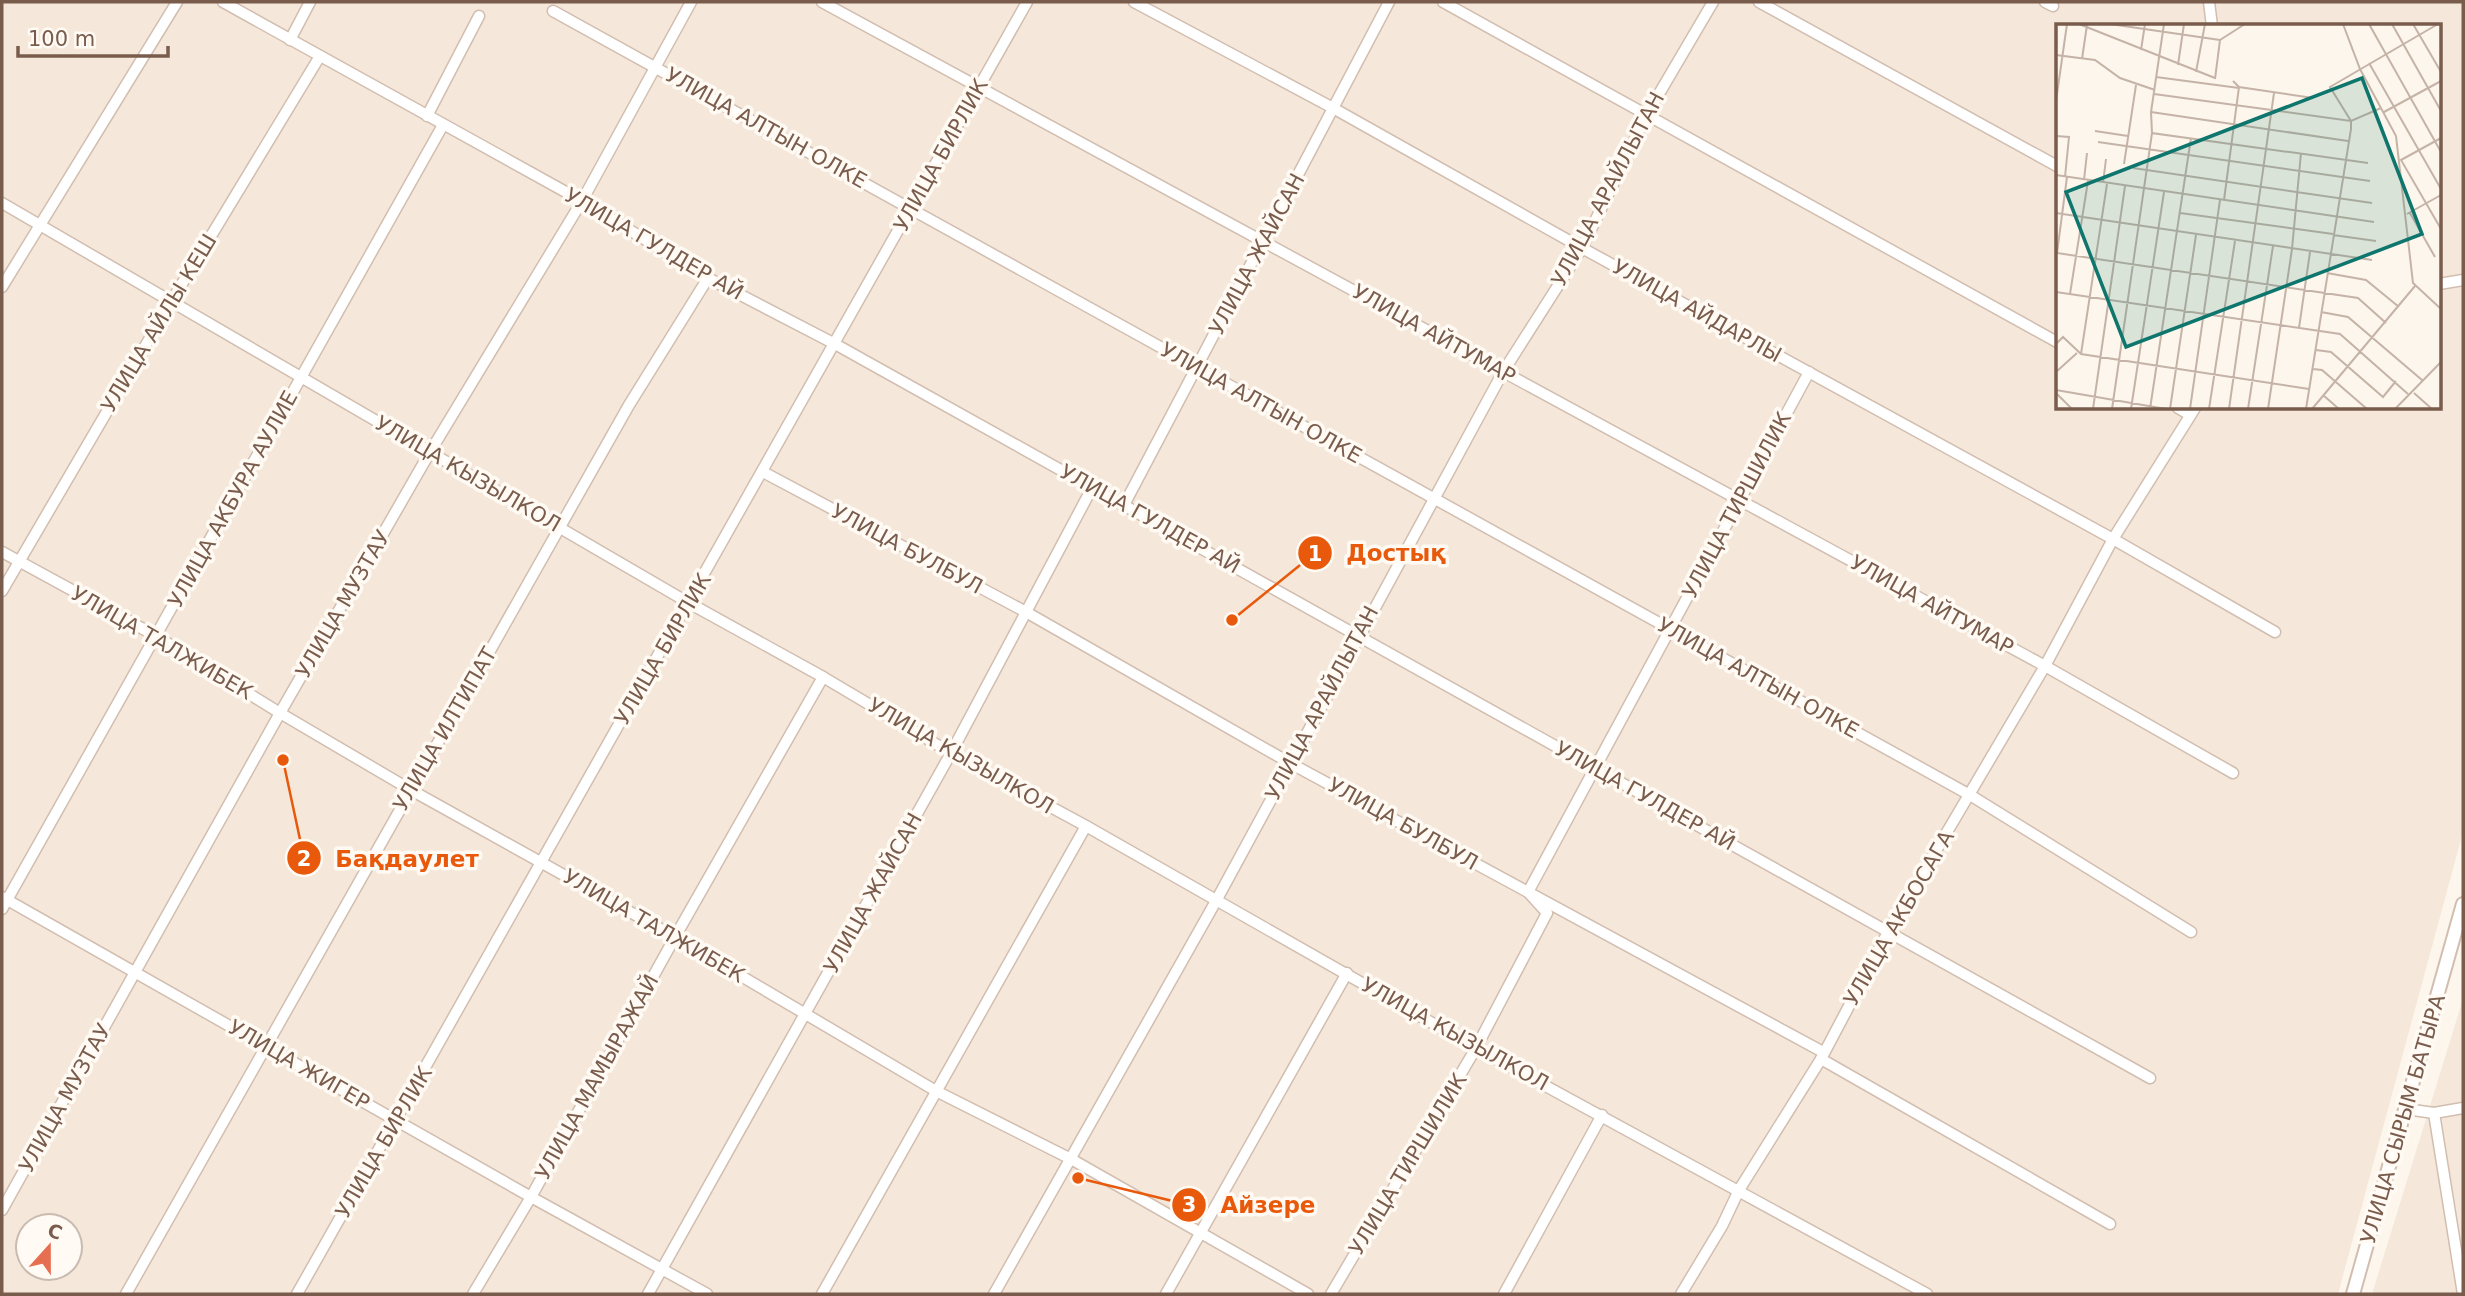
<svg xmlns="http://www.w3.org/2000/svg" width="2465" height="1296" viewBox="0 0 2465 1296" font-family="'DejaVu Sans',sans-serif">
	<style>
		.residential { fill: #f5e8da; fill-rule: evenodd }
		.lines { fill: none; stroke-linecap: round; stroke-linejoin: round }
		.minor-casing { stroke: #d1beb0; stroke-width: 13 }
		.tertiary-casing { stroke: #d1beb0; stroke-width: 16 }
		.minor { stroke: #fff; stroke-width: 10 }
		.tertiary { stroke: #fff; stroke-width: 12 }
		.labels { text-anchor: middle; dominant-baseline: central; stroke-width: 7; stroke-linejoin: round; paint-order: stroke }
		.street-label { font-size: 21px; fill: #7a5c4d; stroke: #fffaf3 }
		.inset-road { fill: none; stroke: #c5b3a7; stroke-width: 2 }
		.view { fill: #0f766e; fill-opacity: 0.15; stroke: #0f766e; stroke-width: 3.5 }
		.inset-edge { fill: none; stroke: #7a5c4d; stroke-width: 3.5 }
		.leader { fill: none; stroke: #e8590c; stroke-width: 2.5 }
		.callout-dot { fill: #e8590c; stroke: #fffaf3; stroke-width: 2.5 }
		.mark-label { font-size: 21px; text-anchor: middle; font-weight: bold; fill: #fff }
		.callout-label { font-size: 23px; text-anchor: middle; font-weight: bold; fill: #e8590c; stroke: #fffaf3; stroke-width: 7; stroke-linejoin: round; paint-order: stroke }
	</style>
	<rect width="100%" height="100%" fill="#fdf6ec"/>
	<g class="residential">
		<path d="M2 2H2463V832L2338 1294H2ZM2057 26H2439V408H2057ZM28 1226H70V1268H28Z"/>
		<polygon points="2463,999 2463,1294 2372,1294"/>
	</g>
	<g class="lines">
		<defs>
			<g id="minor">
				<polyline points="223,2 582,201 708,278 835,344 2150,1078"/>
				<polyline points="822,2 2045,666 2233,773"/>
				<polyline points="1134,2 1333,108 1582,248 2113,539 2275,632"/>
				<polyline points="1443,2 2057,342"/>
				<polyline points="1759,2 2057,166"/>
				<polyline points="2045,2 2053,6"/>
				<polyline points="2209,2 2212,26"/>
				<polyline points="553,11 1970,795 2191,932"/>
				<polyline points="290,40 310,2"/>
				<polyline points="427,116 479,16"/>
				<polyline points="2,203 689,603 823,677 951,753 1086,826 1476,1048 1927,1294"/>
				<polyline points="2439,284 2463,280"/>
				<polyline points="2,287 177,2"/>
				<polyline points="2178,408 2190,415"/>
				<polyline points="763,472 1026,612 1290,763 1823,1052"/>
				<polyline points="1124,505 1389,2"/>
				<polyline points="2,552 156,636 280,713 411,790 675,937 936,1091 1071,1159 1308,1294"/>
				<polyline points="2,591 171,302 320,56"/>
				<polyline points="2,897 531,1197 707,1294"/>
				<polyline points="2,909 443,125"/>
				<polyline points="1821,1059 2110,1224"/>
				<polyline points="2406,1109 2434,1113 2463,1108"/>
				<polyline points="2434,1113 2463,1294"/>
				<polyline points="2,1210 280,713 430,452 582,201 691,2"/>
				<polyline points="126,1294 629,405 708,278"/>
				<polyline points="297,1294 1027,2"/>
				<polyline points="473,1294 531,1197 675,937 823,677"/>
				<polyline points="648,1294 951,753 1092,488"/>
				<polyline points="822,1294 1086,826"/>
				<polyline points="994,1294 1216,901 1503,372 1582,248 1646,116 1713,2"/>
				<polyline points="1166,1294 1347,973"/>
				<polyline points="1331,1294 1476,1048 1547,913 1528,892 1809,372"/>
				<polyline points="1504,1294 1602,1115"/>
				<polyline points="1681,1294 1722,1226 1739,1190 1821,1059 1888,932 2045,666 2113,539 2195,408"/>
			</g>
			<polyline id="tertiary" points="2353,1294 2463,904"/>
		</defs>
		<use href="#minor" class="minor-casing"/>
		<use href="#tertiary" class="tertiary-casing"/>
		<use href="#minor" class="minor"/>
		<use href="#tertiary" class="tertiary"/>
	</g>
	<g class="labels">
		<g class="street-label">
			<text transform="translate(766 128) rotate(29)">УЛИЦА АЛТЫН ОЛКЕ</text>
			<text transform="translate(941 155) rotate(-61)">УЛИЦА БИРЛИК</text>
			<text transform="translate(1608 189) rotate(-62)">УЛИЦА АРАЙЛЫТАН</text>
			<text transform="translate(654 244) rotate(30)">УЛИЦА ГУЛДЕР АЙ</text>
			<text transform="translate(1257 254) rotate(-62)">УЛИЦА ЖАЙСАН</text>
			<text transform="translate(1697 311) rotate(29)">УЛИЦА АЙДАРЛЫ</text>
			<text transform="translate(159 323) rotate(-59)">УЛИЦА АЙЛЫ КЕШ</text>
			<text transform="translate(1434 334) rotate(29)">УЛИЦА АЙТУМАР</text>
			<text transform="translate(1261 403) rotate(29)">УЛИЦА АЛТЫН ОЛКЕ</text>
			<text transform="translate(468 474) rotate(30)">УЛИЦА КЫЗЫЛКОЛ</text>
			<text transform="translate(233 499) rotate(-61)">УЛИЦА АКБУРА АУЛИЕ</text>
			<text transform="translate(1737 505) rotate(-62)">УЛИЦА ТИРШИЛИК</text>
			<text transform="translate(1150 519) rotate(29)">УЛИЦА ГУЛДЕР АЙ</text>
			<text transform="translate(907 549) rotate(28)">УЛИЦА БУЛБУЛ</text>
			<text transform="translate(343 604) rotate(-60)">УЛИЦА МУЗТАУ</text>
			<text transform="translate(1932 605) rotate(29)">УЛИЦА АЙТУМАР</text>
			<text transform="translate(162 643) rotate(30)">УЛИЦА ТАЛЖИБЕК</text>
			<text transform="translate(663 649) rotate(-60)">УЛИЦА БИРЛИК</text>
			<text transform="translate(1758 678) rotate(29)">УЛИЦА АЛТЫН ОЛКЕ</text>
			<text transform="translate(1322 703) rotate(-62)">УЛИЦА АРАЙЛЫТАН</text>
			<text transform="translate(445 729) rotate(-60)">УЛИЦА ИЛТИПАТ</text>
			<text transform="translate(961 756) rotate(30)">УЛИЦА КЫЗЫЛКОЛ</text>
			<text transform="translate(1645 796) rotate(29)">УЛИЦА ГУЛДЕР АЙ</text>
			<text transform="translate(1403 824) rotate(29)">УЛИЦА БУЛБУЛ</text>
			<text transform="translate(873 893) rotate(-61)">УЛИЦА ЖАЙСАН</text>
			<text transform="translate(1899 918) rotate(-60)">УЛИЦА АКБОСАГА</text>
			<text transform="translate(654 926) rotate(30)">УЛИЦА ТАЛЖИБЕК</text>
			<text transform="translate(1455 1034) rotate(29)">УЛИЦА КЫЗЫЛКОЛ</text>
			<text transform="translate(299 1065) rotate(30)">УЛИЦА ЖИГЕР</text>
			<text transform="translate(597 1077) rotate(-61)">УЛИЦА МАМЫРАЖАЙ</text>
			<text transform="translate(65 1098) rotate(-61)">УЛИЦА МУЗТАУ</text>
			<text transform="translate(2403 1119) rotate(-74)">УЛИЦА СЫРЫМ БАТЫРА</text>
			<text transform="translate(384 1142) rotate(-60)">УЛИЦА БИРЛИК</text>
			<text transform="translate(1408 1164) rotate(-59)">УЛИЦА ТИРШИЛИК</text>
		</g>
	</g>
	<g transform="translate(2056 24)">
		<rect width="385" height="385" fill="#fdf6ec"/>
		<path class="inset-road" d="M23 0 159 54M54 0 164 16M108 0 95 88 96 109 312 139M287 0 304 45 340 112 357 259 385 285M313 0 385 128M336 0 385 87M357 0 385 48M85 26 89 0M0 31 39 36 64 54 99 66M26 35 31 1M313 39 385 165M122 41 128 0M140 48 149 0M100 53 183 64M159 55 164 16 189 0M177 57 183 63 257 74M98 70 295 97 325 84M0 77 11 0M95 88 292 117M328 88 385 57M39 107 72 112M0 112 13 113 9 153M385 114 345 136 385 205M42 118 314 157M68 140 80 61M77 144 316 179M0 151 318 198M11 153 1 229 302 274 330 299M28 156 31 129M47 159 50 135M168 176 183 63M0 189 316 236M124 189 277 210M354 189 379 233M351 190 385 171M277 211 320 217M271 249 310 256 343 283M0 268 284 310 352 370M14 270 32 157M265 288 292 293 366 356M243 304 254 228M0 320 7 313 25 330 253 365M260 326 275 328 327 373 340 357M25 330 51 160M257 345 266 346 311 385M0 348 21 329M0 366 110 385M0 369 16 385M358 369 376 385M267 371 283 385M37 385 69 162M56 385 96 109M75 385 108 168M94 385 135 114M114 385 140 211M134 385 164 176M153 385 179 217M173 385 218 69M192 385 217 222M212 385 236 225 245 129M250 385 295 105V97L274 63 382 0M256 385 359 262M339 385 385 338"/>
		<path class="view" d="M306 54 366 210 70 323 10 168Z"/>
		<rect width="385" height="385" class="inset-edge"/>
	</g>
	<path class="leader" d="M1232 620L1315 553M283 760L304 858M1078 1178L1189 1205"/>
	<g class="callout-dot">
		<circle cx="1232" cy="620" r="7"/>
		<circle cx="283" cy="760" r="7"/>
		<circle cx="1078" cy="1178" r="7"/>
		<circle cx="1315" cy="553" r="18"/>
		<circle cx="304" cy="858" r="18"/>
		<circle cx="1189" cy="1205" r="18"/>
	</g>
	<g class="mark-label">
		<text x="1315" y="561">1</text>
		<text x="304" y="866">2</text>
		<text x="1189" y="1212">3</text>
	</g>
	<g class="callout-label">
		<text x="1396" y="561">Достық</text>
		<text x="407" y="867">Бақдаулет</text>
		<text x="1268" y="1213">Айзере</text>
	</g>
	<rect width="2465" height="1296" fill="none" stroke="#7a5c4d" stroke-width="7"/>
	<g transform="translate(49 1247) rotate(21)"><circle r="33" fill="#fffaf3" stroke="#cabbb1" stroke-width="2"/>
	<path d="M0-5L12 26L0 18L-12 26Z" fill="#e76f51"/>
	<text y="-10" font-size="19" font-weight="bold" text-anchor="middle" fill="#7a5c4d">С</text>
	</g>
	<path d="M18 46v10h150v-10" fill="none" stroke="#7a5c4d" stroke-width="3.5"/>
	<text x="28" y="46" font-size="21" fill="#7a5c4d" stroke="#fffaf3" stroke-width="5" paint-order="stroke">100 m</text>
</svg>
